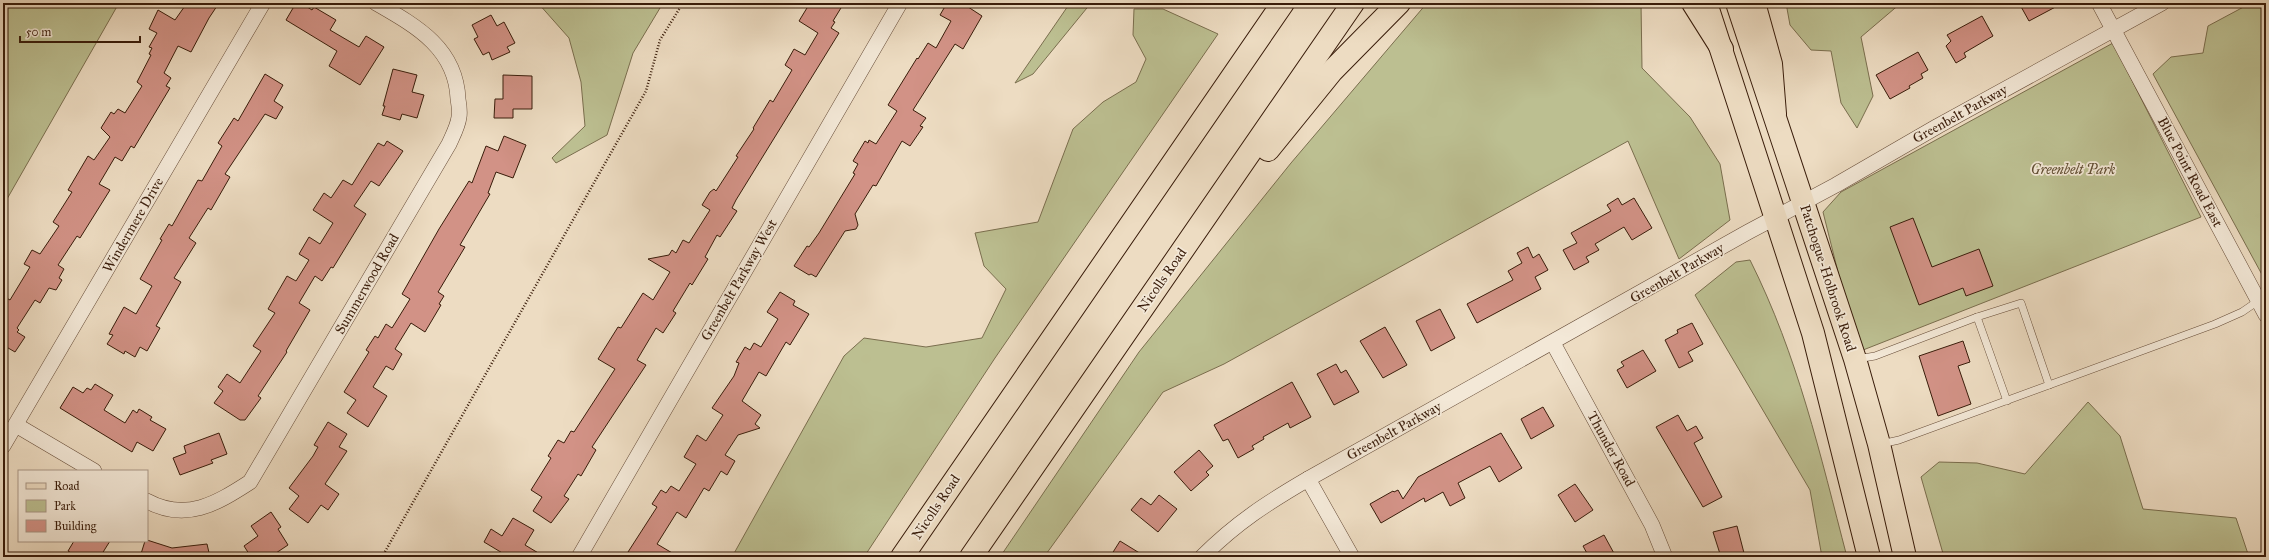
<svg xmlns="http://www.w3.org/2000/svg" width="2269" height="560" viewBox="0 0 2269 560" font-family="'IM FELL Great Primer',serif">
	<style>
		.green { fill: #bcbf91; stroke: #7a6e4e }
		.building { fill: #d29286; stroke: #391c0a }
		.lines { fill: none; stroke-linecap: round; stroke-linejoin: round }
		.service-casing { stroke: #664c38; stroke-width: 8 }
		.minor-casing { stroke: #664c38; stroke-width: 16 }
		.primary-casing { stroke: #391c0a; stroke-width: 24 }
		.trunk-casing { stroke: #391c0a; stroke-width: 24 }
		.path { stroke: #391c0a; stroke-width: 2.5; stroke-dasharray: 1 2; stroke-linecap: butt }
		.service { stroke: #f3e8d7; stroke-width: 7 }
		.minor { stroke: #f3e8d7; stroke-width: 15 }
		.primary { stroke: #eddcc2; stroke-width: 22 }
		.trunk { stroke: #eddcc2; stroke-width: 22 }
		.labels { text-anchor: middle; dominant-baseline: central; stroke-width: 3.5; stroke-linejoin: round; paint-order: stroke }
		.street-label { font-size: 14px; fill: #391c0a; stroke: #f3e8d7 }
		.park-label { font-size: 14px; font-style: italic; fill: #604d32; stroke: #f3e8d7 }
	</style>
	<rect width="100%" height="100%" fill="#eddcc2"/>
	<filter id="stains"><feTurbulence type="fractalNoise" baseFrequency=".005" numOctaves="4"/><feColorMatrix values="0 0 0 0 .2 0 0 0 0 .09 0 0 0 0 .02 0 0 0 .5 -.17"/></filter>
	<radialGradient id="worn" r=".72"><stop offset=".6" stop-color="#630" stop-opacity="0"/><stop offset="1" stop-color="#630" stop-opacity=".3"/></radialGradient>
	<g class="green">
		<polygon points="3,3 119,3 3,206"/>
		<polygon points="538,3 663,3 633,53 607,135 556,163 552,158 585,126 581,82 569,38"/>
		<polygon points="1070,3 1091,3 1033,74 1015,83"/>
		<polygon points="1427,3 1641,3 1642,68 1690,117 1720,164 1730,220 1679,259 1628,141 1224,364 1163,392 1044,557 1000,557 1139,352 1291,163"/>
		<polygon points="1786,3 1901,3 1861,37 1873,96 1857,128 1841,103 1831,51 1811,50 1790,25"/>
		<polygon points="2251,3 2266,3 2266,282 2153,74 2171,57 2203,53 2208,26"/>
		<polygon points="1134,9 1163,9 1218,34 995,358 864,557 732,557 844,356 864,338 926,347 982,338 1006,289 984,266 975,233 1038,222 1073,129 1103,102 1136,82 1146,59 1133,35"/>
		<polygon points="2113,43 2201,217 1858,352 1823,212 1841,192"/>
		<path d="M1750 260C1798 356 1820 454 1847 557H1822L1810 490 1695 295 1736 262Z"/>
		<polygon points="2088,402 2120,436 2143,509 2236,518 2249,557 1944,557 1921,477 1939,462 1977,463 2025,474"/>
	</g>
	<g class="building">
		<polygon points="187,3 219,3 209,18 191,52 178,46 164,73 171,78 166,86 170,88 134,148 131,146 122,161 115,157 99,184 110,190 80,238 77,236 58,265 64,269 59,278 62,280 56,290 49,288 40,303 35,300 17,328 19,330 17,332 25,337 15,352 3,345 3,296 10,300 30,267 24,264 32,250 40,254 59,226 53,222 72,192 68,190 88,156 94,160 110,137 101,128 111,112 114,114 118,109 125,113 142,86 137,82 151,55 149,54 152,48 149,47 157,33 149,29 158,10 175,20"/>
		<polygon points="296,3 301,3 312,10 314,7 336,20 330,30 359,47 366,36 384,47 360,85 329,66 337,51 286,20"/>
		<polygon points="810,3 844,3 833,21 835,22 831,28 839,33 736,200 732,208 737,211 720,237 717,235 705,257 708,259 692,285 690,283 673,311 676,313 663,333 656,328 637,360 646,365 592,447 596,450 581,476 578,474 564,496 569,499 551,523 533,511 542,497 531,490 551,458 548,456 558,440 564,443 571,431 574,432 615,369 598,359 618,327 621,328 643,293 653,300 670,272 648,259 669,255 672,250 676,253 683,240 689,243 710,210 702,205 710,192 714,189 716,191 738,157 736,156 754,129 753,128 770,100 773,102 792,70 785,65 794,49 805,55 818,33 799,21"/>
		<polygon points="947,3 962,3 982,16 963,49 955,44 913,110 926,118 920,126 923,127 910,146 902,141 876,186 873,185 855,214 858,225 856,229 845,231 816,277 811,274 809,275 794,266 807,246 809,247 819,233 855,174 853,173 858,164 853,161 865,141 868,143 869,140 876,144 897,111 888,105 917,58 918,59 928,43 936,48 951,21 940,15"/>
		<polygon points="2019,3 2063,3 2029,21"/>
		<polygon points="491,15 497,26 504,22 515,43 507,47 510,52 492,60 489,52 483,55 474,39 478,37 472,25"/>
		<polygon points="1982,16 1993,36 1964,53 1966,57 1956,63 1946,46 1951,41 1947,35"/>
		<polygon points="1918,52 1928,70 1921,74 1923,78 1909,86 1910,88 1890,99 1876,75"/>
		<polygon points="393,69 417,75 412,92 424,95 417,118 402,114 400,120 382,115 385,106 383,106"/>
		<polygon points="265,74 283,85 274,101 283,107 276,119 265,114 225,174 230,177 211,210 208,208 189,238 196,243 174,278 181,282 156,326 160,328 147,351 140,347 135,357 125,351 124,354 107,344 113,335 109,334 124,307 136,314 152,286 140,279 162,240 160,239 169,224 172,226 198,180 202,181 222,146 218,143 234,118 238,121"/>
		<polygon points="503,75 532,76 532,109 513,109 513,118 494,118 495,99 503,99"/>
		<polygon points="504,136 526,145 513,178 496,172 488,193 490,194 460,245 465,247 438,292 444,296 439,304 441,305 425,332 411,323 395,349 402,354 393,370 386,366 373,387 387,396 368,427 347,413 356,400 344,392 369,352 366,350 375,336 378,338 386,324 392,328 410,299 402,294 439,229 469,181 472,183 486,146 498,151"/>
		<polygon points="387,141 403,151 379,186 371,181 354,206 366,214 333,268 331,267 322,281 315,276 299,303 310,310 286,351 287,352 258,396 261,398 245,420 240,420 214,403 223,391 218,387 227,374 240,383 261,351 253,346 275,313 268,309 287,276 296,281 309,260 299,254 309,237 320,244 333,223 313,210 324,193 331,198 343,180 352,185 378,143 384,146"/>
		<polygon points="1618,198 1622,205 1634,198 1652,228 1632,240 1624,227 1595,244 1599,250 1586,257 1589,262 1574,270 1563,250 1577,243 1571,233 1611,211 1607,205"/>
		<polygon points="1913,218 1932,267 1979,249 1993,286 1966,296 1963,288 1919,305 1890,227"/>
		<polygon points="1528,247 1533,258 1539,254 1548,270 1535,277 1541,289 1477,323 1467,304 1513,280 1508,271 1522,263 1517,253"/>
		<polygon points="780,292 795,301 793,305 809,314 790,345 786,342 766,376 759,372 742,401 761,415 755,424 760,428 738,435 725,455 735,461 727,475 721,471 709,491 704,488 686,518 677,512 657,544 679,557 637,557 628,552 657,507 652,504 661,490 666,493 671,486 679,491 696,464 684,457 697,435 706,441 723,415 712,408 734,376 739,363 736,362 745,347 750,350 754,343 761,347 778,319 767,312"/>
		<polygon points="1440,309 1455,338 1431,351 1416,321"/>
		<polygon points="1692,323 1703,344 1688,352 1693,361 1679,368 1665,340 1678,333 1677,330"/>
		<polygon points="1385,327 1407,365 1383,378 1360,341"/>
		<polygon points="1963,341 1970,362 1958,366 1971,404 1938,416 1919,356"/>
		<polygon points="1643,350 1656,371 1627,388 1617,370 1624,366 1621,362"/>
		<polygon points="1336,364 1341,373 1346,370 1359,392 1334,405 1317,374"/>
		<polygon points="1292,382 1311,417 1290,428 1288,423 1263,437 1264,439 1252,446 1254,449 1238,458 1228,439 1223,441 1214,425"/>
		<polygon points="95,384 113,395 104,410 125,423 133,410 137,413 139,409 152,417 150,420 166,429 153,451 137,442 132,452 60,408 73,387 83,393 87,388 91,390"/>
		<polygon points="1543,407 1554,426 1531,439 1521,419"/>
		<polygon points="1678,415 1687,431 1696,426 1703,438 1694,443 1722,497 1703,507 1656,427"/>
		<polygon points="328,422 347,434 339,447 347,451 325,484 339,494 328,510 321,505 308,523 289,509 299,496 289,488 313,456 318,447 314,445"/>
		<polygon points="219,433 227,454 211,460 213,463 180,475 173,458 186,453 184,446"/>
		<polygon points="1501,433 1522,468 1499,482 1490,466 1458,483 1465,498 1450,506 1443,492 1425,502 1424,498 1381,523 1370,504 1393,491 1394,492 1398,490 1403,499 1418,477"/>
		<polygon points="1199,450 1213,466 1206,472 1209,475 1191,491 1174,472"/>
		<polygon points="1575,484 1593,510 1575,522 1558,495"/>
		<polygon points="1159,495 1177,509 1158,532 1131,510 1141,498 1151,505"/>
		<polygon points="271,512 281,527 278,529 288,545 270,557 251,557 244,546 258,536 251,526"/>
		<polygon points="513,518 534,530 525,545 545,557 509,557 484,542 491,529 502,536"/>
		<polygon points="1737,526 1744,553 1742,554 1742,557 1721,557 1713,532"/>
		<polygon points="1604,535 1616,557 1589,557 1583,546"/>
		<polygon points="147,540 172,548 207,544 210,557 140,557 145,541"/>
		<polygon points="74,541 110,541 100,557 78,557 68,551"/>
		<polygon points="1120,541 1146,557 1110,557"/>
	</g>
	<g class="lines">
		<defs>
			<g id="service">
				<polyline points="1977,317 2007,401"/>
				<polyline points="1857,359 1875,356 1977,317 2021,303 2049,385"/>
				<polyline points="1881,444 1899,440 2215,324 2242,312 2258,301"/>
			</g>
			<g id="minor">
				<polyline points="2099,3 2266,315"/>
				<polyline points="1553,343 1652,525 1665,557"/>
				<polyline points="16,425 94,471"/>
				<polyline points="3,446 263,3"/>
				<polyline points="1308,479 1352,557"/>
				<path d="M147 501C186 522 216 504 250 482L449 144C453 135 458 126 459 117 460 112 459 105 458 99 456 48 416 26 376 3"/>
				<polyline points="579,557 900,3"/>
				<path d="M1202 557C1236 523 1267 503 1308 479L1748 232 1836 185 1938 126 2162 3"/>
			</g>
			<g id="primary">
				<polyline points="1706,3 1813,333 1869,557"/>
				<polyline points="1737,3 1855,359 1879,444 1905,557"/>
			</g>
			<g id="trunk">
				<polyline points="1693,3 1722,49"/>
				<polyline points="1754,3 1771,64 1775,114"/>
				<polyline points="1268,150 1332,71 1399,3"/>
				<polyline points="902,557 1283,3"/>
				<polyline points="971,557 1353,3"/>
			</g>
		</defs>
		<use href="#service" class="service-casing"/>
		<use href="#minor" class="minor-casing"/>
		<use href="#primary" class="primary-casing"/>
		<use href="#trunk" class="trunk-casing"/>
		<polyline class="path" points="382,557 646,91 660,40 683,3"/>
		<use href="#service" class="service"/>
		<use href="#minor" class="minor"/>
		<use href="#primary" class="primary"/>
		<use href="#trunk" class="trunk"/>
	</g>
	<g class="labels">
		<g class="street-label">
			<text transform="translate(1960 114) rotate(-29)">Greenbelt Parkway</text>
			<text transform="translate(2190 172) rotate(62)">Blue Point Road East</text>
			<text transform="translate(133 225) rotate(-60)">Windermere Drive</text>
			<text transform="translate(1677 273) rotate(-30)">Greenbelt Parkway</text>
			<text transform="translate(1828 278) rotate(72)">Patchogue-Holbrook Road</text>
			<text transform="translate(739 280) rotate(-60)">Greenbelt Parkway West</text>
			<text transform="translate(1162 280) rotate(-55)">Nicolls Road</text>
			<text transform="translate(367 284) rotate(-60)">Summerwood Road</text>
			<text transform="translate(1394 431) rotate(-29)">Greenbelt Parkway</text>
			<text transform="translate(1611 449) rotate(61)">Thunder Road</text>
			<text transform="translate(936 507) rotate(-56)">Nicolls Road</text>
		</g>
		<g class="park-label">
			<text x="2073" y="169">Greenbelt Park</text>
		</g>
	</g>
	<rect width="2269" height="560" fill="none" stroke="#eddcc2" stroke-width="16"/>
	<rect x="4" y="4" width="2261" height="552" fill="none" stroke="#391c0a" stroke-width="2"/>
	<rect x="8" y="8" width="2253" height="544" fill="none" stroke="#391c0a"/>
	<rect x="18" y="470" width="130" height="72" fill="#f3e8d7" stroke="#a99685"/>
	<rect x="26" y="483" width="20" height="6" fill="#eddcc2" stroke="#a99685"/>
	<text x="54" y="490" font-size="12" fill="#391c0a">Road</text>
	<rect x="26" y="500" width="20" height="12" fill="#bcbf91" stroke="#a99685"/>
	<text x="54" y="510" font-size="12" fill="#391c0a">Park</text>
	<rect x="26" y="520" width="20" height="12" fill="#d29286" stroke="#a99685"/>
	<text x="54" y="530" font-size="12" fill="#391c0a">Building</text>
	<path d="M20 36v6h120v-6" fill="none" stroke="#391c0a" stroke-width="2"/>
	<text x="26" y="36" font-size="12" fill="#391c0a" stroke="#f3e8d7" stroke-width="3" paint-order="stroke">50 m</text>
	<rect width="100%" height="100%" filter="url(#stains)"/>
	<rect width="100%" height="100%" fill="url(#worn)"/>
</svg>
